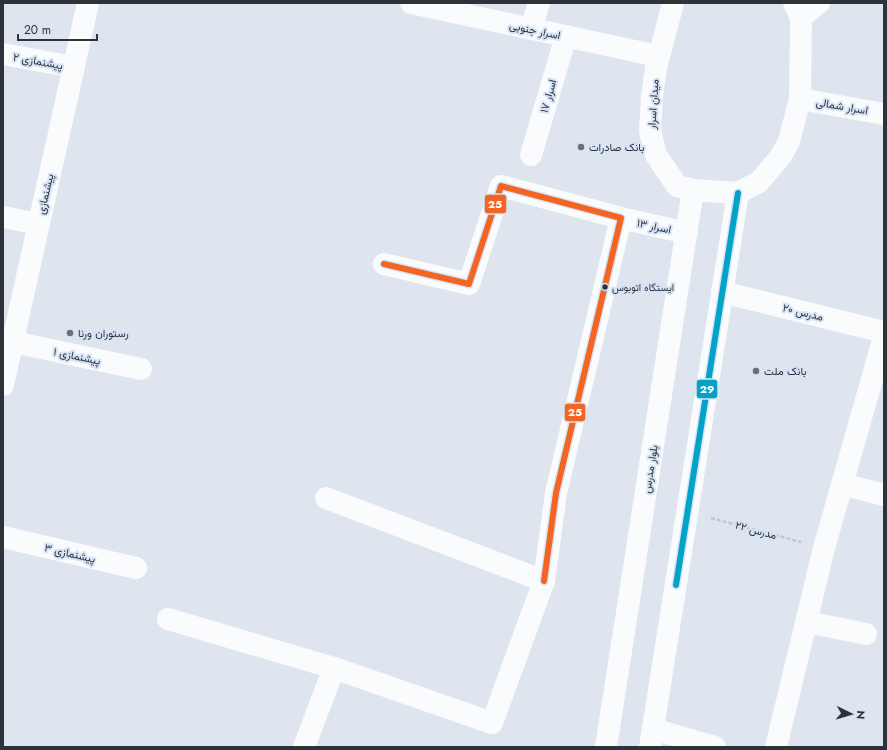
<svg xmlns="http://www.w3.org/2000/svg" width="887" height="750" viewBox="0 0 887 750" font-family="Jost,Vazirmatn,sans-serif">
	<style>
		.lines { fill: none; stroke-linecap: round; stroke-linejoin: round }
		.path { stroke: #c2c5c9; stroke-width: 2.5; stroke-dasharray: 4 2; stroke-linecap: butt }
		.street { stroke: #fafbfd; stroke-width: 22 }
		.secondary { stroke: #fafbfd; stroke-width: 22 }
		.bus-1-casing { stroke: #d7e4f6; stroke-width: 9 }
		.bus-2-casing { stroke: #d7e4f6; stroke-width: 9 }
		.bus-1 { stroke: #f26522; stroke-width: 6 }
		.bus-2 { stroke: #02a3c7; stroke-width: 6 }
		.poi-dot { fill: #6c7179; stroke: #d7e4f6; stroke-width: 1.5 }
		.bus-dot { fill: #2e333a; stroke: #d7e4f6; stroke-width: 1.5 }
		.labels { text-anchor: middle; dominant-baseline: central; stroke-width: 4; stroke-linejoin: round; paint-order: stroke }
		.bus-label { font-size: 10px; fill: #2e333a; stroke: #d7e4f6; text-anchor: start }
		.street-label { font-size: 11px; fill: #2e333a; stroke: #d7e4f6 }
		.poi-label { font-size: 11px; fill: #2e333a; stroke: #d7e4f6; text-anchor: start }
		.line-badge { stroke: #d7e4f6; stroke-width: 1.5 }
		.badge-label { font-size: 11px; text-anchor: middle; font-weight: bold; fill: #fff }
	</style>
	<rect width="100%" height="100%" fill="#dee5ef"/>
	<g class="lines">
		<polyline class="path" points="711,518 801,542"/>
		<g class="street">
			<polyline points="801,17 819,3"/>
			<polyline points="531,29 539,3"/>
			<polyline points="3,54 74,67"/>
			<polyline points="531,155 566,36"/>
			<polyline points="3,217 39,224"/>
			<polyline points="621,218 687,233"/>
			<polyline points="384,264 469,284 501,186 621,218 556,493 544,581"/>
			<polyline points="722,292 884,332"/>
			<polyline points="13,342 141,369"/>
			<polyline points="3,385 88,3"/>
			<polyline points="842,484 884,495"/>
			<polyline points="3,537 136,568"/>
			<polyline points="168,619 334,668"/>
			<polyline points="807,622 866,634"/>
			<polyline points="653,729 715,747"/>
			<polyline points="304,747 334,668 492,723 544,581 326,498"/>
			<polyline points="776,747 824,548 884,337"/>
		</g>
		<g class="secondary">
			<polyline points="411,3 658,56"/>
			<polyline points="673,3 656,68 652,96 650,131 656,155 677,186 693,190 738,193 759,182 781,156 789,141 800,99 801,17 794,3"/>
			<polyline points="800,99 884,114"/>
			<polyline points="606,747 693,190"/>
			<polyline points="650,747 738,193"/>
		</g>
		<defs>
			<polyline id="bus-1" points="384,264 469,284 501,186 621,218 556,493 544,581"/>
			<polyline id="bus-2" points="676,585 738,193"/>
		</defs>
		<use href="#bus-1" class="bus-1-casing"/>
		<use href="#bus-2" class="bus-2-casing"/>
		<use href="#bus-1" class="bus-1"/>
		<use href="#bus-2" class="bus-2"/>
	</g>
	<g class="poi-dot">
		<circle cx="581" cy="147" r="4"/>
		<circle cx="70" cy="333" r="4"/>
		<circle cx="756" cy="371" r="4"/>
	</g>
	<circle class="bus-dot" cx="605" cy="287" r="3.5"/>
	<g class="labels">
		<g class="bus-label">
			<text x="612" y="287">ایستگاه اتوبوس</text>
		</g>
		<g class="street-label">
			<text transform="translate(535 30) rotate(12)">اسرار جنوبی</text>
			<text transform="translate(38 61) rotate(10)">پیشنمازی ۲</text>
			<text transform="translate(548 96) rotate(-74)">اسرار ۱۷</text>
			<text transform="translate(653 104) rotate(-86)">میدان اسرار</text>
			<text transform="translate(842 106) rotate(10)">اسرار شمالی</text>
			<text transform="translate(45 194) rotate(-77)">پیشنمازی</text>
			<text transform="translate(654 226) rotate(12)">اسرار ۱۳</text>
			<text transform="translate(803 312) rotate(14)">مدرس ۲۰</text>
			<text transform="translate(77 356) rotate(12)">پیشنمازی ۱</text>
			<text transform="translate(650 469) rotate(-81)">بلوار مدرس</text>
			<text transform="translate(756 530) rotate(15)">مدرس ۲۲</text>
			<text transform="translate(70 553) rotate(13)">پیشنمازی ۳</text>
		</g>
		<g class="poi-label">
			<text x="589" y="147">بانک صادرات</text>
			<text x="78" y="333">رستوران ورنا</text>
			<text x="764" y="371">بانک ملت</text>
		</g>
	</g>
	<g class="line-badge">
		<rect x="484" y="194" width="23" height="20" rx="4" fill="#f26522"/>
		<rect x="696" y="379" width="22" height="20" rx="4" fill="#02a3c7"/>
		<rect x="564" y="403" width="22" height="19" rx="4" fill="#f26522"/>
	</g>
	<g class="badge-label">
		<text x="495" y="208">25</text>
		<text x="707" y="393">29</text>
		<text x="575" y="416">25</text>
	</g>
	<rect width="887" height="750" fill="none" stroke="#2e333a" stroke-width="8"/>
	<g transform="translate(851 714) rotate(95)" stroke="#d7e4f6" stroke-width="3" paint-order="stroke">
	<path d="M0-3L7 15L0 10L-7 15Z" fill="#2e333a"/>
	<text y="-6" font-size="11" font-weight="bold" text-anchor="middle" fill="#2e333a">N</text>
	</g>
	<path d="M18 34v6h79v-6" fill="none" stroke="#2e333a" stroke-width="2"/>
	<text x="24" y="34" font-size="12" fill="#2e333a" stroke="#d7e4f6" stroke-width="3" paint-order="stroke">20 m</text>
</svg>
